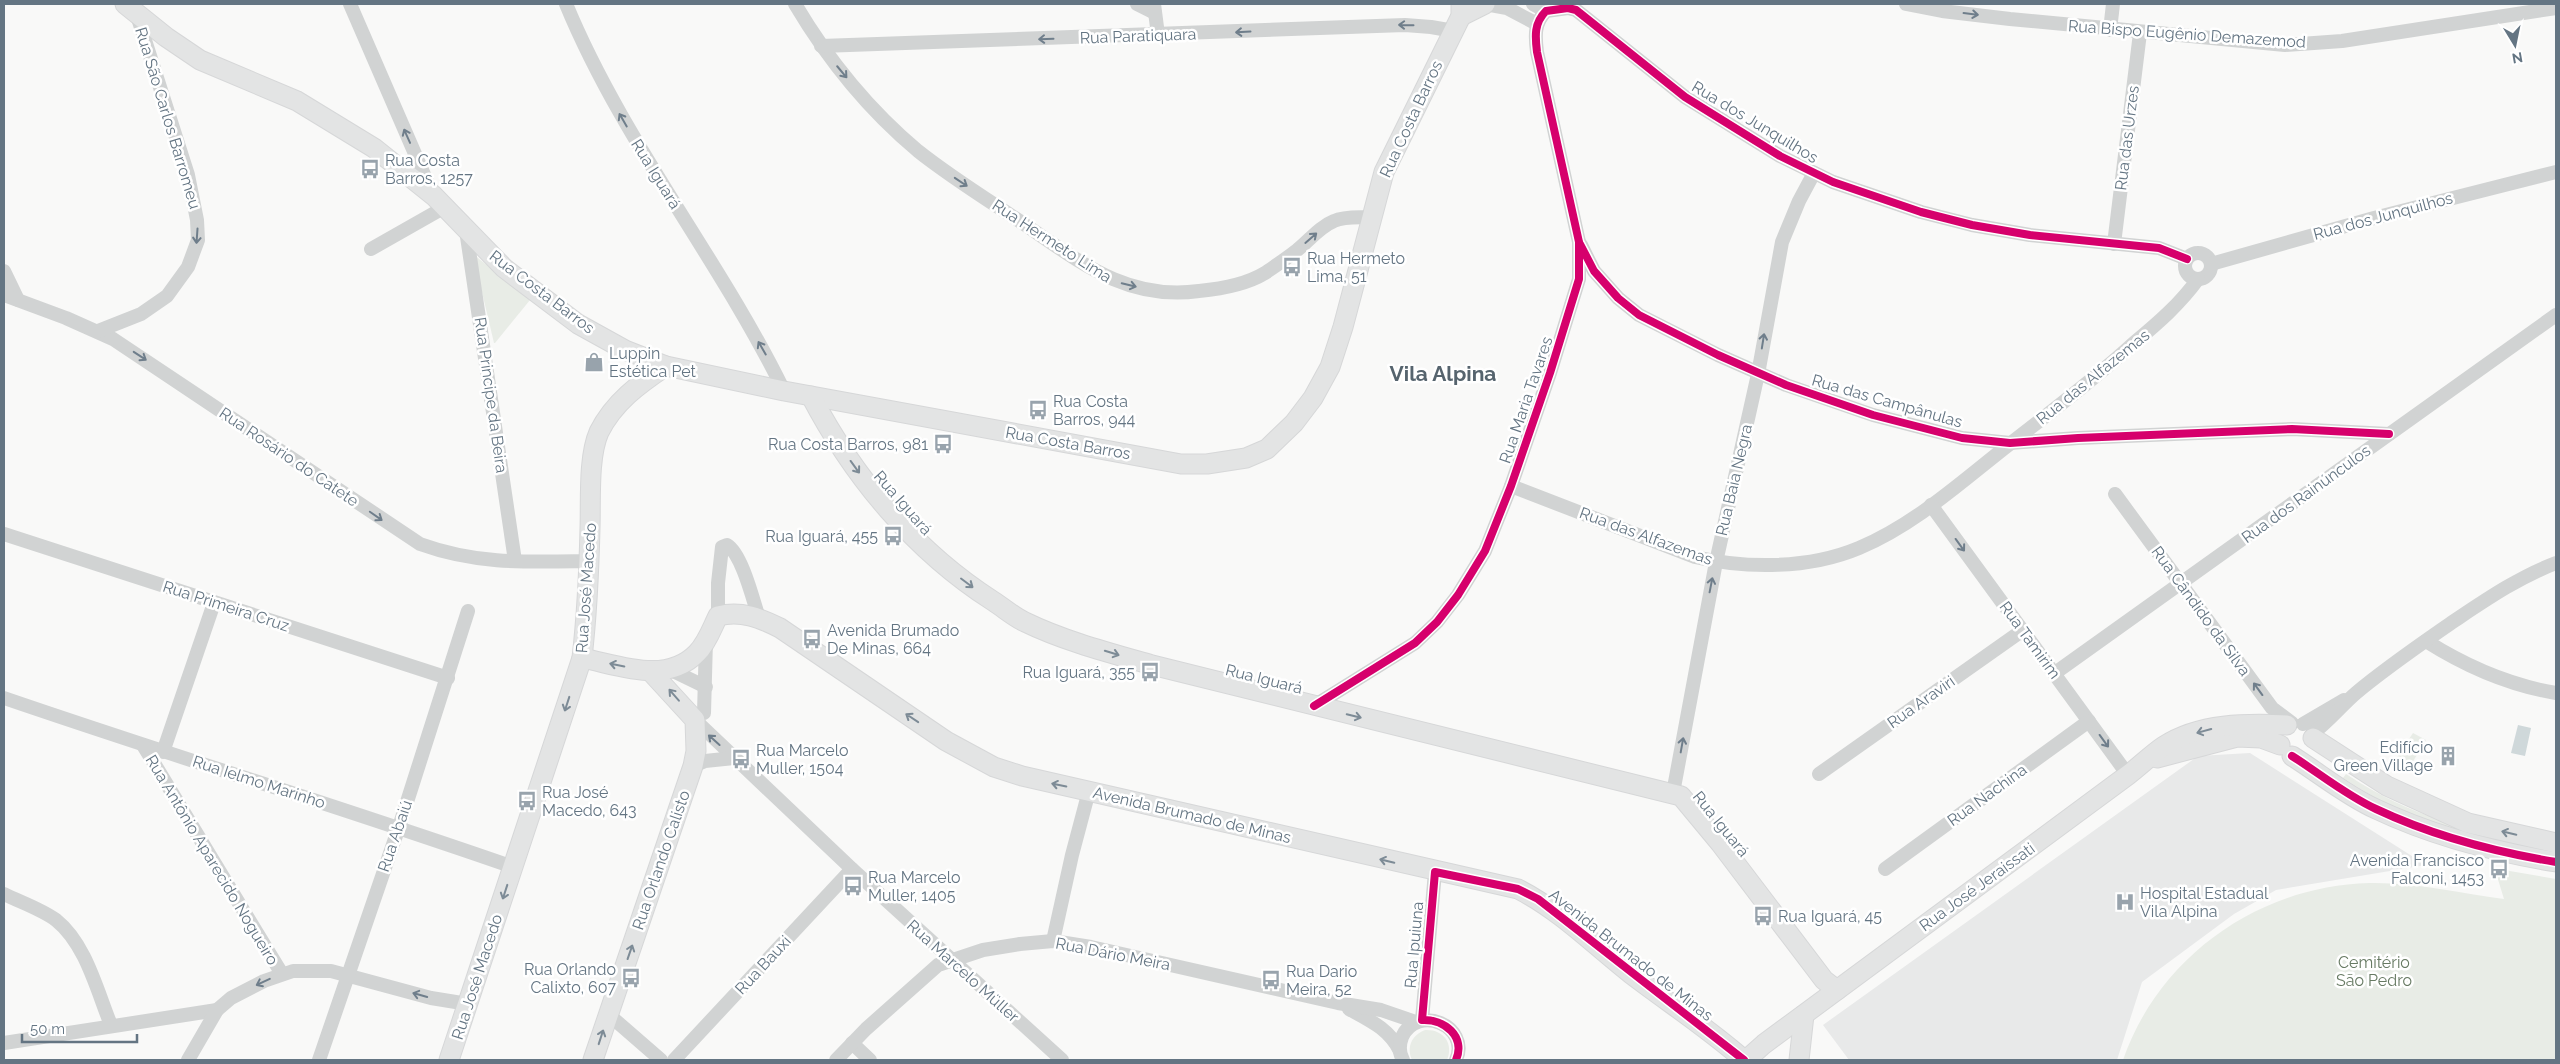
<svg xmlns="http://www.w3.org/2000/svg" width="2560" height="1064" viewBox="0 0 2560 1064" font-family="Raleway,sans-serif">
	<style>
		.built { fill: #e8e9e9 }
		.green { fill: #e8ece6 }
		.water { fill: #cfd8da }
		.lines { fill: none; stroke-linecap: round; stroke-linejoin: round }
		.secondary-casing { stroke: #d6d7d8; stroke-width: 21 }
		.street { stroke: #d1d3d3; stroke-width: 14 }
		.secondary { stroke: #e3e4e4; stroke-width: 19 }
		.cycleway-casing { stroke: #fff; stroke-width: 11 }
		.cycleway { stroke: #d6006c; stroke-width: 8 }
		.oneway { stroke: #6f7e8b }
		.oneway2 { stroke: #7d8b96 }
		.labels { text-anchor: middle; dominant-baseline: central; stroke-width: 5; stroke-linejoin: round; paint-order: stroke }
		.street-label { font-size: 16px; fill: #647583; stroke: #fff }
		.poi-label { font-size: 16px; fill: #647583; stroke: #fff; text-anchor: start }
		.park-label { font-size: 16px; fill: #677a63; stroke: #fff }
		.district-label { font-size: 21px; font-weight: bold; fill: #56646e; stroke: #fff }
	</style>
	<rect width="100%" height="100%" fill="#f9f9f8"/>
	<polygon class="built" points="2250,753 2426,865 2276,890 2234,914 2142,982 2117,1060 1849,1060 1823,1025 2198,756"/>
	<g class="green">
		<polygon points="473,254 530,300 495,343 494,343"/>
		<polygon points="2413,733 2426,740 2409,768 2395,760"/>
		<path d="M2346 774C2413 819 2479 833 2556 849V857L2411 820 2343 778Z"/>
		<path d="M2498 869 2556 879V1060H2123C2159 956 2259 886 2369 883 2414 882 2460 893 2504 899L2496 873Z"/>
		<path d="M1425 1030C1443 1029 1454 1043 1447 1060H1412C1406 1047 1412 1035 1425 1030Z"/>
	</g>
	<polygon class="water" points="2518,725 2531,728 2525,756 2511,753"/>
	<g class="lines">
		<defs>
			<g id="secondary">
				<polyline points="125,4 166,37 200,60 297,101 374,148 434,196 504,268 578,324 625,350 666,366 784,391 1181,464 1207,464 1246,458 1267,449 1294,423 1313,398 1330,367 1343,327 1384,172 1461,16 1461,4"/>
				<polyline points="1461,16 1485,4"/>
				<path d="M811 396C854 478 915 551 993 601 1004 608 1014 617 1025 622 1064 641 1110 653 1152 665L1681 796 1720 843 1824 980 1837 990"/>
				<path d="M582 658C619 665 666 685 697 653 707 643 712 628 718 616 741 610 760 618 780 628L946 741 994 767 1022 776 1518 889C1561 911 1594 945 1631 974 1669 1003 1709 1029 1744 1060"/>
				<polyline points="2313,738 2387,786 2468,823 2556,843"/>
				<path d="M2292 756C2319 773 2347 796 2376 809 2433 836 2495 852 2556 862"/>
				<polyline points="2157,758 2237,737 2261,738 2280,745"/>
				<path d="M449 1060 582 658C587 614 589 571 590 528 591 500 588 457 599 432 614 402 639 384 666 366"/>
				<polyline points="593,1060 693,766 696,751 695,720 651,672"/>
				<path d="M1746 1060 1764 1044 2128 775C2140 766 2152 754 2164 746 2199 723 2247 723 2287 725"/>
				<polyline points="1799,1060 1804,1015"/>
			</g>
		</defs>
		<use href="#secondary" class="secondary-casing"/>
		<g class="street">
			<polyline points="350,4 432,193"/>
			<path d="M566 4C623 142 719 258 784 391"/>
			<path d="M795 4C827 58 869 110 918 151 952 178 988 200 1024 224 1080 262 1127 301 1199 291 1220 289 1247 284 1265 273 1275 266 1286 259 1296 251 1308 242 1319 227 1334 221 1345 216 1360 218 1372 217"/>
			<polyline points="1137,4 1155,13"/>
			<polyline points="1154,4 1158,35"/>
			<polyline points="1485,4 1507,8 1537,24"/>
			<polyline points="1533,4 1546,11"/>
			<polyline points="1906,4 1942,11 2010,19 2285,45 2342,41 2556,8"/>
			<polyline points="2110,30 2113,4"/>
			<polyline points="821,46 1405,25 1431,27 1454,31"/>
			<polyline points="466,230 515,561"/>
			<polyline points="2114,244 2140,33"/>
			<polyline points="1581,245 1594,271 1618,298 1639,315 1718,355 1786,385 1873,415 1962,438 2010,443 2078,438 2292,429 2389,434"/>
			<polyline points="371,249 445,207"/>
			<circle cx="2198" cy="266" r="13"/>
			<polyline points="2211,264 2374,218 2556,172"/>
			<polyline points="4,271 18,300"/>
			<path d="M4 295 66 318 113 339 420 544C478 565 529 562 589 561"/>
			<polyline points="98,331 141,314 167,296 188,267 198,240 197,220 188,175 136,12"/>
			<path d="M1511 486 1695 557C1747 569 1809 569 1859 548 1916 524 1962 481 2011 443 2053 410 2095 379 2134 343 2158 323 2180 304 2198 279"/>
			<polyline points="2115,494 2272,708 2292,723"/>
			<polyline points="1931,505 2128,775"/>
			<polyline points="4,534 448,678"/>
			<path d="M718 616V583L722 547 727 545C742 554 753 600 759 618"/>
			<path d="M2426 641C2467 667 2508 685 2556 693"/>
			<polyline points="669,669 706,687"/>
			<polyline points="2055,673 2556,315"/>
			<path d="M4 698C173 756 344 808 513 867"/>
			<path d="M1314 706 1415 643 1437 622 1458 595 1485 551 1511 486 1550 373 1579 279V242L1537 52C1535 36 1534 23 1546 11L1568 8 1576 10 1685 97 1780 156 1833 182 1921 212 1972 225 2030 235 2159 248 2187 259"/>
			<polyline points="704,713 706,640"/>
			<polyline points="695,720 852,869 1062,1060"/>
			<polyline points="2303,724 2344,700"/>
			<path d="M2312 734C2328 722 2341 706 2356 693 2387 667 2421 644 2454 621 2487 599 2519 577 2556 563"/>
			<polyline points="143,745 282,974"/>
			<polyline points="163,752 214,603"/>
			<polyline points="693,766 705,761 734,758"/>
			<polyline points="1819,774 2023,630"/>
			<polyline points="1673,793 1716,562 1758,374 1782,242 1799,201 1814,173"/>
			<polyline points="1885,869 2089,721"/>
			<path d="M4 894C20 902 41 909 56 920 86 944 97 991 111 1025"/>
			<polyline points="1053,941 1072,855 1089,791"/>
			<path d="M1349 1009C1371 1021 1389 1029 1400 1051"/>
			<polyline points="608,1014 661,1060"/>
			<polyline points="1422,1020 1435,872"/>
			<polyline points="4,1043 217,1010"/>
			<polyline points="852,1043 870,1060"/>
			<polyline points="188,1060 217,1010 231,998 264,981 293,971 331,971 431,998 468,1004"/>
			<polyline points="319,1060 399,827 468,611"/>
			<polyline points="674,1060 852,869"/>
			<polyline points="836,1060 866,1029 938,965 983,950 1020,944 1053,941 1091,947 1338,1003 1381,1010 1416,1022"/>
			<path d="M1403 1060C1399 1053 1399 1045 1402 1037 1417 1003 1471 1026 1456 1060"/>
		</g>
		<use href="#secondary" class="secondary"/>
		<defs>
			<g id="cycleway">
				<polyline points="1580,244 1594,271 1618,298 1639,315 1718,355 1786,385 1873,415 1962,438 2010,443 2078,438 2292,429 2389,434"/>
				<path d="M1314 706 1415 643 1437 622 1458 595 1485 551 1511 486 1550 373 1579 279V242L1537 52C1535 36 1534 23 1546 11L1568 8 1576 10 1685 97 1780 156 1833 182 1921 212 1972 225 2030 235 2159 248 2187 259"/>
				<path d="M2292 756C2319 773 2347 796 2376 809 2433 836 2495 852 2556 862"/>
				<path d="M1456 1060C1466 1036 1444 1019 1422 1020L1435 872 1518 889 1538 899 1744 1060"/>
			</g>
		</defs>
		<use href="#cycleway" class="cycleway-casing"/>
		<use href="#cycleway" class="cycleway"/>
	</g>
	<defs><path id="oneway-shaft" d="M-6 0H5M1.5-3L5.5 0L1.5 3" fill="none" stroke-width="1.6" stroke-linecap="round" stroke-linejoin="round" transform="scale(1.25)"/></defs>
	<g class="oneway">
		<use href="#oneway-shaft" transform="translate(1971 14) rotate(7)"/>
		<use href="#oneway-shaft" transform="translate(1406 25) rotate(-179)"/>
		<use href="#oneway-shaft" transform="translate(1243 32) rotate(177)"/>
		<use href="#oneway-shaft" transform="translate(1046 39) rotate(178)"/>
		<use href="#oneway-shaft" transform="translate(842 72) rotate(50)"/>
		<use href="#oneway-shaft" transform="translate(623 120) rotate(-120)"/>
		<use href="#oneway-shaft" transform="translate(407 136) rotate(-114)"/>
		<use href="#oneway-shaft" transform="translate(961 182) rotate(34)"/>
		<use href="#oneway-shaft" transform="translate(197 236) rotate(94)"/>
		<use href="#oneway-shaft" transform="translate(1311 238) rotate(-41)"/>
		<use href="#oneway-shaft" transform="translate(1129 285) rotate(14)"/>
		<use href="#oneway-shaft" transform="translate(1763 341) rotate(-81)"/>
		<use href="#oneway-shaft" transform="translate(762 348) rotate(-120)"/>
		<use href="#oneway-shaft" transform="translate(140 356) rotate(33)"/>
		<use href="#oneway-shaft" transform="translate(376 516) rotate(35)"/>
		<use href="#oneway-shaft" transform="translate(1960 545) rotate(54)"/>
		<use href="#oneway-shaft" transform="translate(1711 585) rotate(-79)"/>
		<use href="#oneway-shaft" transform="translate(2258 689) rotate(-126)"/>
		<use href="#oneway-shaft" transform="translate(714 740) rotate(-138)"/>
		<use href="#oneway-shaft" transform="translate(2104 741) rotate(54)"/>
		<use href="#oneway-shaft" transform="translate(1682 745) rotate(-80)"/>
		<use href="#oneway-shaft" transform="translate(263 982) rotate(155)"/>
		<use href="#oneway-shaft" transform="translate(420 995) rotate(-164)"/>
	</g>
	<g class="oneway2">
		<use href="#oneway-shaft" transform="translate(855 467) rotate(54)"/>
		<use href="#oneway-shaft" transform="translate(967 583) rotate(37)"/>
		<use href="#oneway-shaft" transform="translate(1112 653) rotate(17)"/>
		<use href="#oneway-shaft" transform="translate(617 665) rotate(-168)"/>
		<use href="#oneway-shaft" transform="translate(674 695) rotate(-131)"/>
		<use href="#oneway-shaft" transform="translate(567 704) rotate(108)"/>
		<use href="#oneway-shaft" transform="translate(1354 716) rotate(14)"/>
		<use href="#oneway-shaft" transform="translate(912 718) rotate(-146)"/>
		<use href="#oneway-shaft" transform="translate(2204 731) rotate(165)"/>
		<use href="#oneway-shaft" transform="translate(1059 785) rotate(-168)"/>
		<use href="#oneway-shaft" transform="translate(2509 833) rotate(-167)"/>
		<use href="#oneway-shaft" transform="translate(1387 861) rotate(-167)"/>
		<use href="#oneway-shaft" transform="translate(505 892) rotate(108)"/>
		<use href="#oneway-shaft" transform="translate(630 952) rotate(-71)"/>
		<use href="#oneway-shaft" transform="translate(601 1037) rotate(-72)"/>
	</g>
	<defs>
		<symbol id="bus-bare" viewBox="-9 -9 18 18"><path d="M-5-6H5V4H4V6H2V4H-2V6H-4V4H-5ZM-3.5-4V0h7V-4ZM-3.5 1.2v1.5H-2V1.2ZM2 1.2v1.5H3.5V1.2Z" fill="#98a3ac" stroke="#fff" stroke-width="2.5" paint-order="stroke"/></symbol>
		<symbol id="shop-bare" viewBox="-9 -9 18 18"><path d="M-5-2.5h2.3a2.7 3.5 0 0 1 5.4 0H5L5.5 6h-11ZM-1.5-2.5h3a1.5 2.3 0 0 0-3 0Z" fill="#98a3ac" stroke="#fff" stroke-width="2.5" paint-order="stroke"/></symbol>
		<symbol id="building-bare" viewBox="-9 -9 18 18"><path d="M-4-6H4V6H1V3H-1V6H-4ZM-2.5-4.3h1.7v1.8h-1.7ZM.8-4.3h1.7v1.8H.8ZM-2.5-1h1.7V.8h-1.7ZM.8-1h1.7V.8H.8Z" fill="#98a3ac" stroke="#fff" stroke-width="2.5" paint-order="stroke"/></symbol>
		<symbol id="hospital-bare" viewBox="-9 -9 18 18"><path d="M-5-5h3v3.5h4V-5h3V5h-3V1.5h-4V5h-3Z" fill="#98a3ac" stroke="#fff" stroke-width="2.5" paint-order="stroke"/></symbol>
	</defs>
	<g fill-rule="evenodd">
		<use href="#bus-bare" x="356" y="155" width="28" height="28"/>
		<use href="#bus-bare" x="1278" y="253" width="28" height="28"/>
		<use href="#shop-bare" x="580" y="348" width="28" height="28"/>
		<use href="#bus-bare" x="1024" y="396" width="28" height="28"/>
		<use href="#bus-bare" x="929" y="430" width="28" height="28"/>
		<use href="#bus-bare" x="879" y="522" width="28" height="28"/>
		<use href="#bus-bare" x="798" y="625" width="28" height="28"/>
		<use href="#bus-bare" x="1136" y="658" width="28" height="28"/>
		<use href="#building-bare" x="2434" y="742" width="28" height="28"/>
		<use href="#bus-bare" x="727" y="745" width="28" height="28"/>
		<use href="#bus-bare" x="513" y="787" width="28" height="28"/>
		<use href="#bus-bare" x="2485" y="855" width="28" height="28"/>
		<use href="#bus-bare" x="839" y="872" width="28" height="28"/>
		<use href="#hospital-bare" x="2111" y="888" width="28" height="28"/>
		<use href="#bus-bare" x="1749" y="902" width="28" height="28"/>
		<use href="#bus-bare" x="617" y="964" width="28" height="28"/>
		<use href="#bus-bare" x="1257" y="966" width="28" height="28"/>
	</g>
	<g class="labels">
		<g class="street-label">
			<text transform="translate(2187 34) rotate(4)">Rua Bispo Eugênio Demazemod</text>
			<text transform="translate(1138 36) rotate(-2)">Rua Paratiquara</text>
			<text transform="translate(168 118) rotate(73)">Rua São Carlos Barromeu</text>
			<text transform="translate(1411 119) rotate(-65)">Rua Costa Barros</text>
			<text transform="translate(1755 122) rotate(31)">Rua dos Junquilhos</text>
			<text transform="translate(2127 138) rotate(-83)">Rua das Urzes</text>
			<text transform="translate(656 174) rotate(58)">Rua Iguará</text>
			<text transform="translate(2383 216) rotate(-15)">Rua dos Junquilhos</text>
			<text transform="translate(1052 241) rotate(33)">Rua Hermeto Lima</text>
			<text transform="translate(542 292) rotate(37)">Rua Costa Barros</text>
			<text transform="translate(2093 377) rotate(-39)">Rua das Alfazemas</text>
			<text transform="translate(491 395) rotate(82)">Rua Principe da Beira</text>
			<text transform="translate(1526 400) rotate(-71)">Rua Maria Tavares</text>
			<text transform="translate(1887 401) rotate(16)">Rua das Campânulas</text>
			<text transform="translate(1068 443) rotate(10)">Rua Costa Barros</text>
			<text transform="translate(289 457) rotate(34)">Rua Rosário do Catete</text>
			<text transform="translate(1734 480) rotate(-77)">Rua Baia Negra</text>
			<text transform="translate(2306 494) rotate(-36)">Rua dos Rainúnculos</text>
			<text transform="translate(903 503) rotate(49)">Rua Iguará</text>
			<text transform="translate(1646 536) rotate(20)">Rua das Alfazemas</text>
			<text transform="translate(586 588) rotate(-86)">Rua José Macedo</text>
			<text transform="translate(226 606) rotate(18)">Rua Primeira Cruz</text>
			<text transform="translate(2201 611) rotate(54)">Rua Cândido da Silva</text>
			<text transform="translate(2030 640) rotate(54)">Rua Tamirim</text>
			<text transform="translate(1264 679) rotate(14)">Rua Iguará</text>
			<text transform="translate(1921 702) rotate(-35)">Rua Araviri</text>
			<text transform="translate(259 782) rotate(18)">Rua Ielmo Marinho</text>
			<text transform="translate(1987 795) rotate(-36)">Rua Nachina</text>
			<text transform="translate(1192 815) rotate(13)">Avenida Brumado de Minas</text>
			<text transform="translate(1721 824) rotate(51)">Rua Iguará</text>
			<text transform="translate(395 836) rotate(-71)">Rua Abaiú</text>
			<text transform="translate(212 860) rotate(59)">Rua Antônio Aparecido Nogueiro</text>
			<text transform="translate(661 860) rotate(-71)">Rua Orlando Calisto</text>
			<text transform="translate(1977 887) rotate(-36)">Rua José Jeraissati</text>
			<text transform="translate(1414 945) rotate(-85)">Rua Ipuiuna</text>
			<text transform="translate(1113 954) rotate(11)">Rua Dário Meira</text>
			<text transform="translate(1631 955) rotate(38)">Avenida Brumado de Minas</text>
			<text transform="translate(763 965) rotate(-47)">Rua Bauxi</text>
			<text transform="translate(963 971) rotate(42)">Rua Marcelo Müller</text>
			<text transform="translate(477 977) rotate(-72)">Rua José Macedo</text>
		</g>
		<g class="poi-label">
			<text x="385" y="160">Rua Costa<tspan x="385" dy="18">Barros, 1257</tspan></text>
			<text x="1307" y="258">Rua Hermeto<tspan x="1307" dy="18">Lima, 51</tspan></text>
			<text x="609" y="353">Luppin<tspan x="609" dy="18">Estética Pet</tspan></text>
			<text x="1053" y="401">Rua Costa<tspan x="1053" dy="18">Barros, 944</tspan></text>
			<text x="928" y="444" text-anchor="end">Rua Costa Barros, 981</text>
			<text x="878" y="536" text-anchor="end">Rua Iguará, 455</text>
			<text x="827" y="630">Avenida Brumado<tspan x="827" dy="18">De Minas, 664</tspan></text>
			<text x="1135" y="672" text-anchor="end">Rua Iguará, 355</text>
			<text x="2433" y="747" text-anchor="end">Edifício<tspan x="2433" dy="18">Green Village</tspan></text>
			<text x="756" y="750">Rua Marcelo<tspan x="756" dy="18">Muller, 1504</tspan></text>
			<text x="542" y="792">Rua José<tspan x="542" dy="18">Macedo, 643</tspan></text>
			<text x="2484" y="860" text-anchor="end">Avenida Francisco<tspan x="2484" dy="18">Falconi, 1453</tspan></text>
			<text x="868" y="877">Rua Marcelo<tspan x="868" dy="18">Muller, 1405</tspan></text>
			<text x="2140" y="893">Hospital Estadual<tspan x="2140" dy="18">Vila Alpina</tspan></text>
			<text x="1778" y="916">Rua Iguará, 45</text>
			<text x="616" y="969" text-anchor="end">Rua Orlando<tspan x="616" dy="18">Calixto, 607</tspan></text>
			<text x="1286" y="971">Rua Dario<tspan x="1286" dy="18">Meira, 52</tspan></text>
		</g>
		<g class="park-label">
			<text x="2374" y="962">Cemitério<tspan x="2374" dy="18">São Pedro</tspan></text>
		</g>
		<g class="district-label">
			<text x="1443" y="373">Vila Alpina</text>
		</g>
	</g>
	<rect width="2560" height="1064" fill="none" stroke="#647583" stroke-width="10"/>
	<g transform="translate(2515 45) rotate(170)" stroke="#ffffff" stroke-width="4" paint-order="stroke">
	<path d="M0-4L9 19L0 12L-9 19Z" fill="#647583"/>
	<text y="-8" font-size="14" font-weight="bold" text-anchor="middle" fill="#647583">N</text>
	</g>
	<path d="M22 1034v8h115v-8" fill="none" stroke="#647583" stroke-width="2.5"/>
	<text x="30" y="1034" font-size="15" fill="#647583" stroke="#ffffff" stroke-width="4" paint-order="stroke">50 m</text>
</svg>
